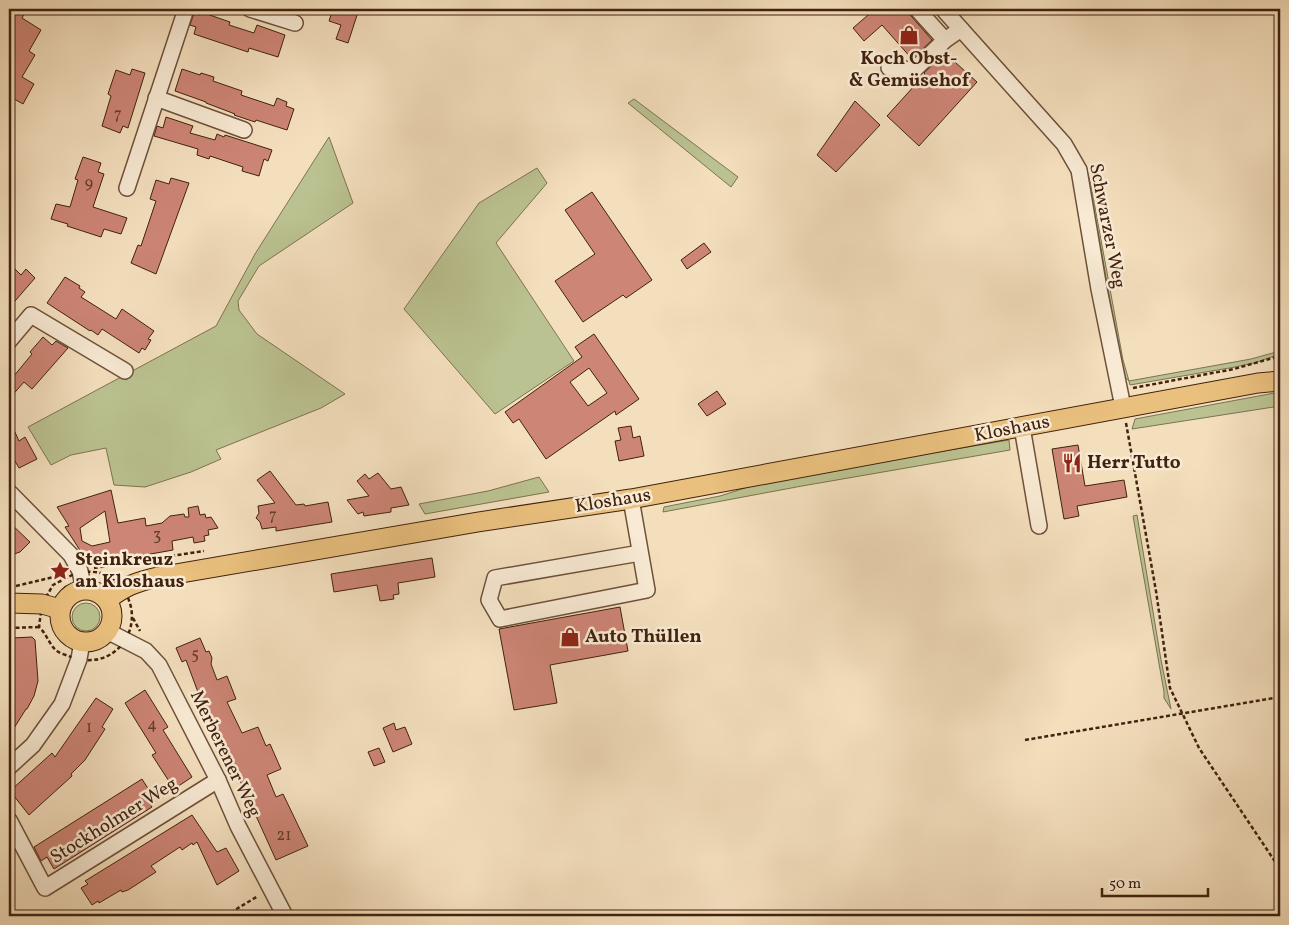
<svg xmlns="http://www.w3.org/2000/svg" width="1289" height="925" viewBox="0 0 1289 925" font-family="Vollkorn,serif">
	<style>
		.green { fill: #bbc291; stroke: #7e7250 }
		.building { fill: #cd8575; stroke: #41220e; fill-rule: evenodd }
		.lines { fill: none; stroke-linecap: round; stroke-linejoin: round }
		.minor-casing { stroke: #6e513a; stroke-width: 18 }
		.major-casing { stroke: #41220e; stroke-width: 21 }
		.path { stroke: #41220e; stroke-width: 2.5; stroke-dasharray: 4 2.5; stroke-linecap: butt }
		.minor { stroke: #f8ead4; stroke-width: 15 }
		.major { stroke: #eac07e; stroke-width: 19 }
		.labels { text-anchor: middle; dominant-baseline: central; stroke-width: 5; stroke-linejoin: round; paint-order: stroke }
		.number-label { font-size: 16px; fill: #643b28 }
		.poi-label { font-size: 19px; font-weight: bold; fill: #41220e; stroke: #f8ead4; text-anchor: start }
		.street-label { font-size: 19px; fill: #41220e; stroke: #f8ead4 }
	</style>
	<rect width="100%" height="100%" fill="#f4dfbd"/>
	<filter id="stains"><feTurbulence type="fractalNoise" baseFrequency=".004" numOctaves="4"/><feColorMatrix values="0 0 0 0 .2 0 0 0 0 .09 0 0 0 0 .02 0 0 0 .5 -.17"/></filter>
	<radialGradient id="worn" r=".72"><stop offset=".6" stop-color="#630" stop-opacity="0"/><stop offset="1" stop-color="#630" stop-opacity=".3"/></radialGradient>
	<g class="green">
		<path d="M952 9H954L1067 135C1079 151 1086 165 1091 185L1123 360 1129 381 1251 359 1280 351V354L1254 363 1235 367 1130 385 1129 381 1124 376 1121 363 1099 238 1082 163Z"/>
		<polygon points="634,99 738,177 731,187 628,103"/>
		<polygon points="329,137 353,203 259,266 238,301 239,310 257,334 345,394 321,408 216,450 221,459 191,472 145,487 114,485 106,448 71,455 51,465 28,427 216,326 255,254"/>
		<polygon points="537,168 547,183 496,243 574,361 495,414 404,309 479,203"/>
		<polygon points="1280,392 1280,406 1132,429 1135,419"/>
		<polygon points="1009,440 1010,450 802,486 663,512 664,507 720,496 767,481"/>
		<polygon points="539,477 549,492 425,514 419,504 488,491"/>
		<polygon points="1137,515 1161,660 1171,709 1164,698 1164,692 1133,516"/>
		<circle cx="86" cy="617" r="14"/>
	</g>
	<g class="building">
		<polygon points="9,9 27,9 22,18 41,30 29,51 35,55 22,77 34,84 23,104 9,96"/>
		<polygon points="333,9 359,9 348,43 336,39 341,25 329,21"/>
		<polygon points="875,9 905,9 932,40 912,59 882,25 864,41 853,28"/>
		<polygon points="201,12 230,22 229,25 254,33 257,25 285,35 278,57 249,48 248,52 194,34 196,27 190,25 194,13 200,15"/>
		<polygon points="945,53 977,82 919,146 887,116 925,74 924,73"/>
		<polygon points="132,69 145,73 128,128 123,126 120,133 102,126 111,96 108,94 116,70 130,75"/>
		<polygon points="182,69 200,75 201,73 214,77 213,81 242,91 241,95 274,106 277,98 287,102 286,106 294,109 287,130 256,120 255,122 234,115 235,114 206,103 206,102 175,91"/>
		<polygon points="855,101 880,125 836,172 817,155"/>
		<polygon points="166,117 193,126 190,133 215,140 217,134 224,137 225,135 272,150 268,161 264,159 259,176 242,171 243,167 210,156 209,159 197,155 198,149 154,136 157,126 163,128"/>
		<polygon points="83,157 101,163 98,172 104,174 93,207 127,218 121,234 104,229 101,237 67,226 68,224 51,219 56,204 70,207 78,180 75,179"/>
		<polygon points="171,178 189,183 156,274 131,263 138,245 141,246 156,201 150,199 156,180 169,184"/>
		<polygon points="592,192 652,280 626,298 623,295 583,322 555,281 595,254 565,210"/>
		<polygon points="704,243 711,252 687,269 681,260"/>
		<polygon points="9,263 21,275 26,269 35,278 9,308"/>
		<polygon points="65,277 80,286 79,288 85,292 81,297 116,319 122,309 154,331 148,339 151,340 145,350 142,348 139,353 102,329 98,335 91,330 90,331 47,303"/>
		<path d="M594 334 639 399 616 415 615 411 546 459 519 419 513 423 505 412 582 357 575 347ZM589 368 607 393 588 406 570 382Z"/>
		<polygon points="43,337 52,345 56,341 68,348 32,389 24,382 9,399 9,382 32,354 30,352"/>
		<polygon points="717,391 726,404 707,416 698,404"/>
		<polygon points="9,419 19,441 25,437 37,459 19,468 9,451"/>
		<polygon points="631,426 633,438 640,436 644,456 619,461 615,441 621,440 618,428"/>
		<polygon points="1078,445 1085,486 1124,480 1127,497 1077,506 1079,516 1064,519 1052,449"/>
		<polygon points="270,471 296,505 304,504 305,506 328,502 332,522 276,531 276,527 262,529 260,522 256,518 259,513 258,506 275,503 257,480"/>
		<polygon points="378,473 391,489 401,487 409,505 391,508 391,512 364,516 363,512 358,514 347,500 369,496 357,481 365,474 369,479"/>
		<path d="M111 490 118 523 145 518 146 526 162 523 170 516 184 514 185 517H189L188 508 198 506 200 515 205 514 206 518 211 517 218 528 208 530 209 535 204 536 205 541 194 543 193 537 172 541 173 550 95 564 94 556 85 558 65 527 69 526 57 507ZM105 511 110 542 92 546 82 541 80 528Z"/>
		<polygon points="9,522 30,542 20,552 14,554 9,551"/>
		<polygon points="432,558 435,577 398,583 399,594 393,595 394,599 380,601 377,585 334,592 331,574"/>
		<polygon points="620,607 628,651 550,665 557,703 514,710 499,629"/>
		<polygon points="32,637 35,640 38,681 34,696 27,709 26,709 9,736 9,689 11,685 9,642 12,641 12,638"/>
		<polygon points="200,638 206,652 209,651 212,658 211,664 217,680 227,676 236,699 227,702 242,733 258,727 266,746 270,744 281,769 267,775 276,797 283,794 308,846 276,860 223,743 205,711 186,660 182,662 176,648"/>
		<polygon points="145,690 168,727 163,730 192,777 174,789 152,755 156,753 125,703"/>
		<polygon points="96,698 113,709 102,727 105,729 85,760 71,774 72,776 29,815 10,791 52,753 55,757"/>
		<polygon points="394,723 396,730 405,727 412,744 393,752 383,728"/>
		<polygon points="379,748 385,762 374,766 368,752"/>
		<polygon points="142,779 149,790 144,794 152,807 54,869 47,857 41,861 34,847"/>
		<polygon points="192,815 217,852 226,848 239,871 217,885 197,842 193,845 192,843 182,850 180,847 151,866 156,872 128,890 122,892 121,890 99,903 98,901 92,905 81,888 88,884 85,881"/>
	</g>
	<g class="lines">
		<defs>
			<g id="minor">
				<polyline points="250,9 295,23"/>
				<polyline points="917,9 945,40"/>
				<polyline points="943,9 1064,144 1079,170 1099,289 1123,407"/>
				<polyline points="889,68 914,70 945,40 961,29"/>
				<polyline points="156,98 244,130"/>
				<polyline points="127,188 186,9"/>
				<polyline points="9,341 31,315 125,371"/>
				<polyline points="1022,427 1039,526"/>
				<polyline points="9,492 71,555 80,571 84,590"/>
				<polyline points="631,499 647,590 500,619 489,600 495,578 640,553"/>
				<polyline points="107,631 146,651 159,665 218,780 238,826 285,916"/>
				<polyline points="9,767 33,745 62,704 79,659 82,642"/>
				<polyline points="9,820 45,888 218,780"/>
			</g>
			<g id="major">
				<circle cx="86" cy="616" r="26"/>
				<path d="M107 600C125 586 136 582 158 577L478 522 631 499 1258 383 1280 381"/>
				<polyline points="9,603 42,604 60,609"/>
			</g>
		</defs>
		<use href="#minor" class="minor-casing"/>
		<use href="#major" class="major-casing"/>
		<g class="path">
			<polyline points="1133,388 1234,369 1280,356"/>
			<polyline points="1126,423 1156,591 1170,688 1199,748 1280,869"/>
			<polyline points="94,568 204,551"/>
			<path d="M80 571C87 572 99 571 106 575 157 604 126 676 71 657 67 655 61 654 57 651 49 645 47 634 39 627L42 604 53 585Z"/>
			<polyline points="16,586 66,574"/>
			<polyline points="133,618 140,631"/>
			<polyline points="9,628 39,627"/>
			<polyline points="1025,740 1280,697"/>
			<polyline points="225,916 258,896"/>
		</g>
		<use href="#minor" class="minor"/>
		<use href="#major" class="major"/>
	</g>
	<defs>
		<symbol id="shop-bare" viewBox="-9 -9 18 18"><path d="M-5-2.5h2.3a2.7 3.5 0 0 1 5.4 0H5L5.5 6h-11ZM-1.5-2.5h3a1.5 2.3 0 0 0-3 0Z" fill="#8f2418" stroke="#f8ead4" stroke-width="2.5" paint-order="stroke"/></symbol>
		<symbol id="restaurant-bare" viewBox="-9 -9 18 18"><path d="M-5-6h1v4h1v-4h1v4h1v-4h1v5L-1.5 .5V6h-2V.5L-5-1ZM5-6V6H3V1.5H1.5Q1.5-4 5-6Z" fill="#8f2418" stroke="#f8ead4" stroke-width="2.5" paint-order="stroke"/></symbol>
		<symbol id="sight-bare" viewBox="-9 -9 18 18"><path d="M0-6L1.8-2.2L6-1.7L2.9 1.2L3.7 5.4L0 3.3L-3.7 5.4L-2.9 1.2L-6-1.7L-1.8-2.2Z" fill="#8f2418" stroke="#f8ead4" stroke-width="2.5" paint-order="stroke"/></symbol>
	</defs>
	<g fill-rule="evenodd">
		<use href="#shop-bare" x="895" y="21" width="28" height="28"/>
		<use href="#restaurant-bare" x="1058" y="449" width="28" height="28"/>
		<use href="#sight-bare" x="46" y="557" width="28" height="28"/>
		<use href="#shop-bare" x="556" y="623" width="28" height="28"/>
	</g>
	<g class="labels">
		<g class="number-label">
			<text x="118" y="115">7</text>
			<text x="89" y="184">9</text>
			<text x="273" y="516">7</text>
			<text x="157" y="536">3</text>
			<text x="195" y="655">5</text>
			<text x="152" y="725">4</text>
			<text x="89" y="728">1</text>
			<text x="284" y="836">21</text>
		</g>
		<g class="poi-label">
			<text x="909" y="59" text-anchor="middle">Koch Obst-<tspan x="909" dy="22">&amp; Gemüsehof</tspan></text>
			<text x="1087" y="463">Herr Tutto</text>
			<text x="75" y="560">Steinkreuz<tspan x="75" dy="22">an Kloshaus</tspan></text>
			<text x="585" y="637">Auto Thüllen</text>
		</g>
		<g class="street-label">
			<text transform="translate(1107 226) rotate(79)">Schwarzer Weg</text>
			<text transform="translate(1012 429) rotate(-11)">Kloshaus</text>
			<text transform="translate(613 501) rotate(-9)">Kloshaus</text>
			<text transform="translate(225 754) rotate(64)">Merberener Weg</text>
			<text transform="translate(114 821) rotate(-32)">Stockholmer Weg</text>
		</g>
	</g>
	<rect width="1289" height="925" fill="none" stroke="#f4dfbd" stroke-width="30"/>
	<rect x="10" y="10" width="1269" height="905" fill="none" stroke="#41220e" stroke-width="2.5"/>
	<rect x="15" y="15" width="1259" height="895" fill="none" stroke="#41220e"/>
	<path d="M1102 888v8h106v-8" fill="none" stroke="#41220e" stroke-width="2.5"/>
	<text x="1109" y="888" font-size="15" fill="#41220e" stroke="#f8ead4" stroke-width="4" paint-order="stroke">50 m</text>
	<rect width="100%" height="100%" filter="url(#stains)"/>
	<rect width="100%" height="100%" fill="url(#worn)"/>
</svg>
